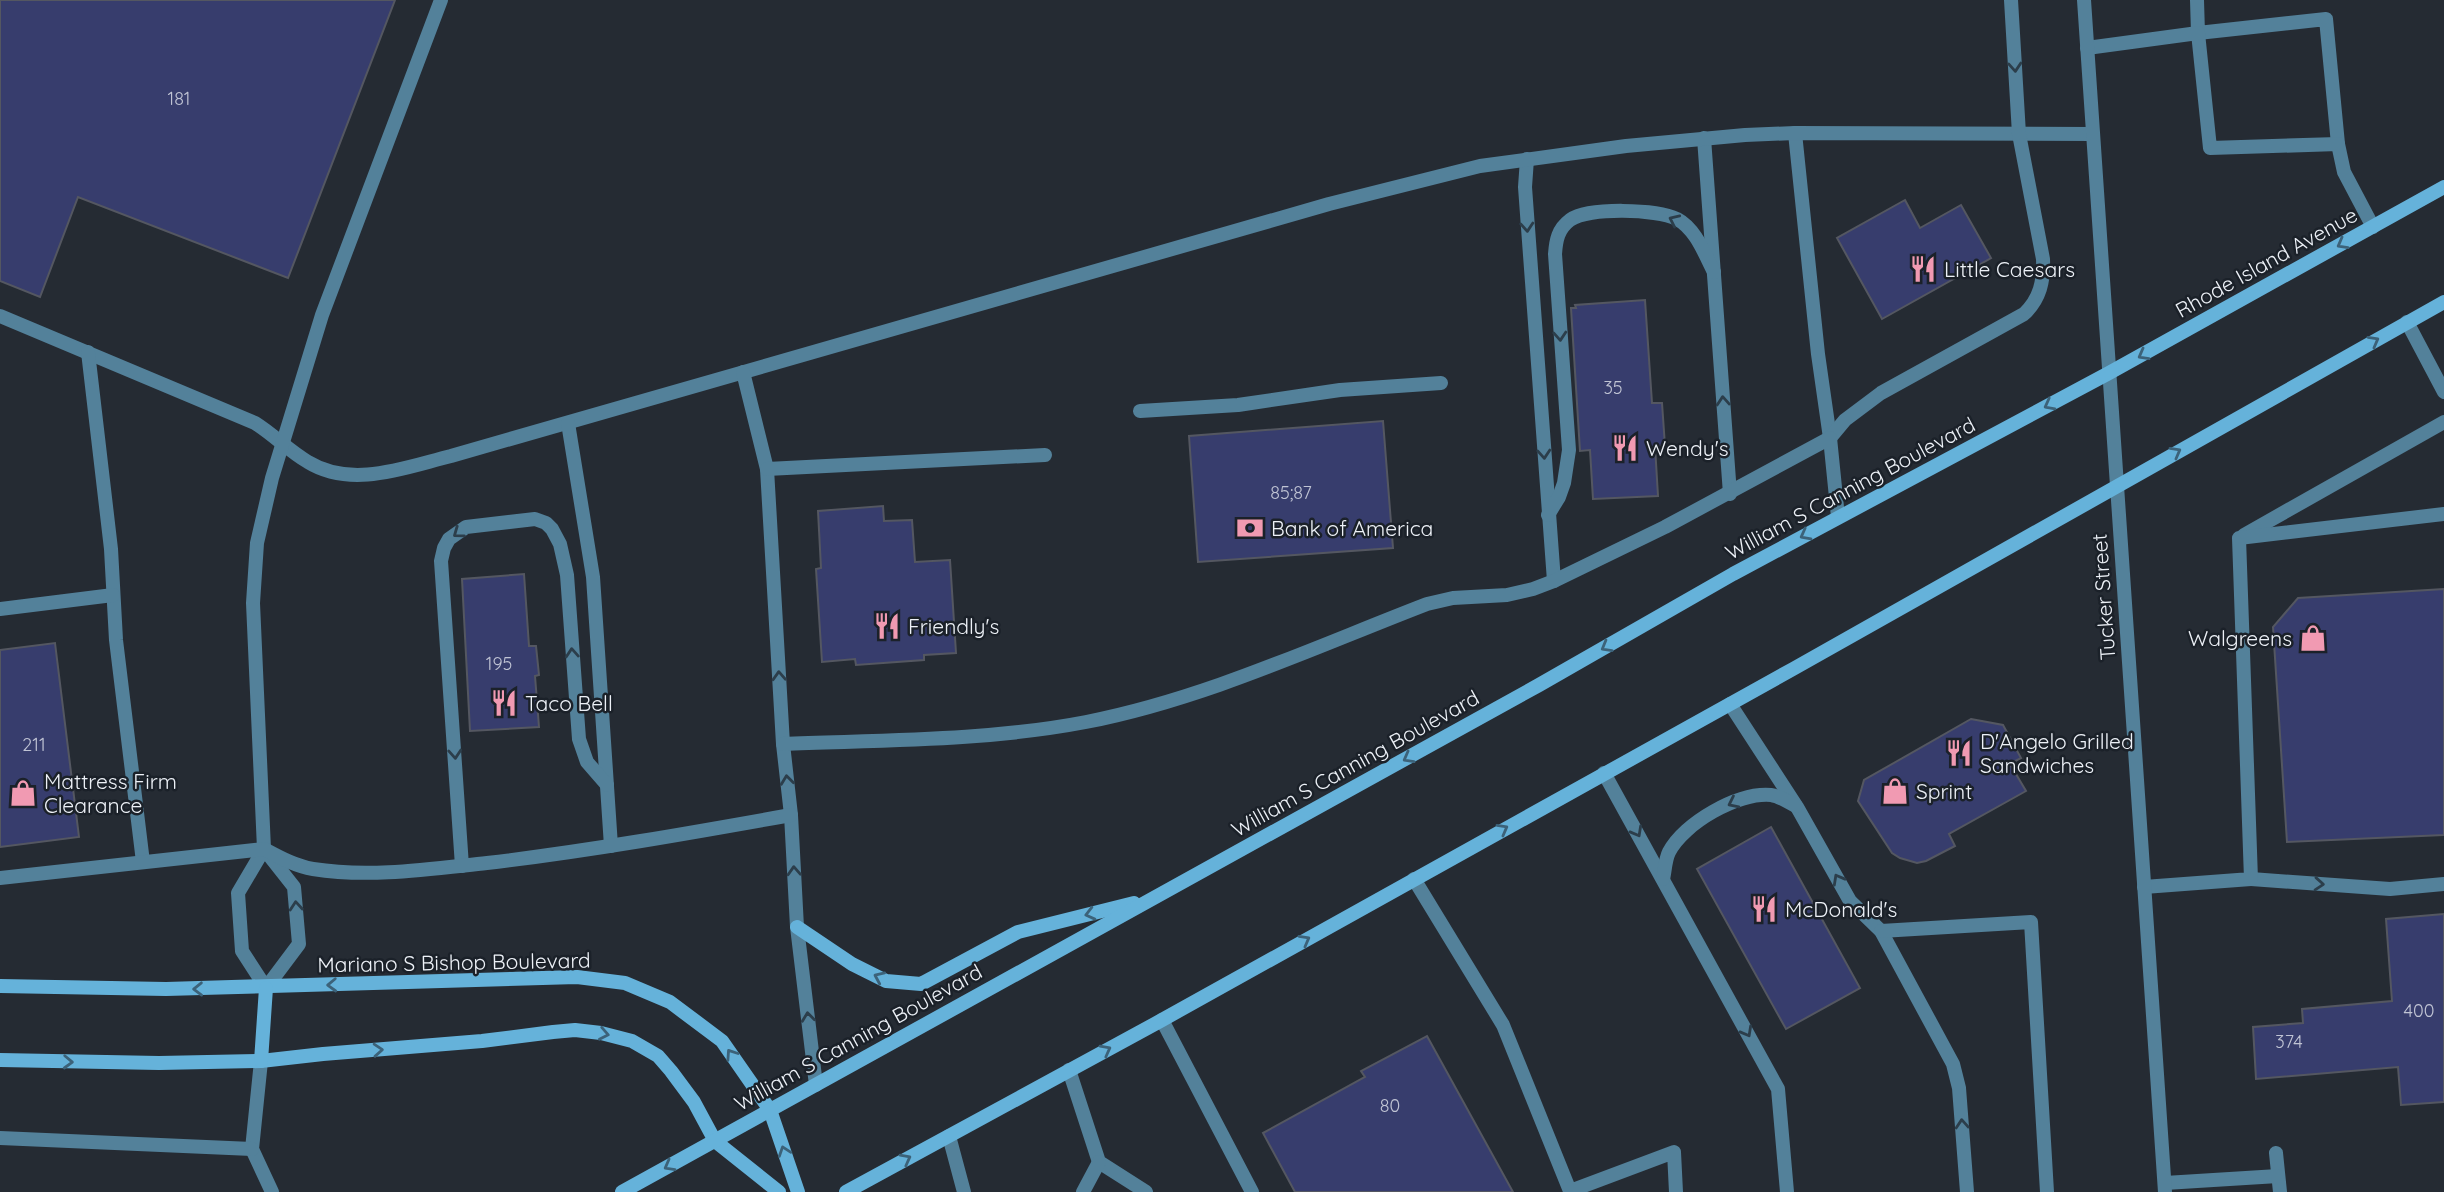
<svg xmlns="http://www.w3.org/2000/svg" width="2444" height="1192" viewBox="0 0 2444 1192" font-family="Quicksand,sans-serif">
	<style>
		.building { fill: #373d6d; stroke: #545761; stroke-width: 2 }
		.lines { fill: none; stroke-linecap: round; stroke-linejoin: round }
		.service { stroke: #53819a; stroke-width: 14 }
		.tertiary { stroke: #53819a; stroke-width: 14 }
		.secondary { stroke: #65b2da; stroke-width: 14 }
		.oneway { stroke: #2c3e4b }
		.oneway2 { stroke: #3c6279 }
		.labels { text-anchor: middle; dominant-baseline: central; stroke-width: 5; stroke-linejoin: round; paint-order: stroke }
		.number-label { font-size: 18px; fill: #c0c4d4 }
		.street-label { font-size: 21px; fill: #edf1f7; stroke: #1b2129 }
		.poi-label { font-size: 21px; fill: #edf1f7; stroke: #1b2129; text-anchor: start }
	</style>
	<rect width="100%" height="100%" fill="#252b33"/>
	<g class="building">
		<polygon points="0,0 395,0 288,278 78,197 40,297 0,281"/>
		<polygon points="1905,200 1920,228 1961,205 1991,258 1882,319 1837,238"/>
		<polygon points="1645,300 1652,403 1662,403 1665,446 1655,446 1658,496 1593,499 1590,450 1580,451 1571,308 1576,308 1575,305"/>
		<polygon points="1383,421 1393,548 1198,562 1189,436"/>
		<polygon points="883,506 884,521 912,520 915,562 950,560 956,653 924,655 924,660 856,665 855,659 822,662 816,569 821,568 818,511"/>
		<polygon points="524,574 529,646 536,646 539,675 535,676 539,727 470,731 462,579"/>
		<polygon points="2444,589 2444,835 2287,842 2273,627 2298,598"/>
		<polygon points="55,643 79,837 0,847 0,650"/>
		<polygon points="1971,719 2003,725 2021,758 2010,764 2026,791 1949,834 1955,846 1926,861 1917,863 1900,858 1892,853 1858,801 1864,780"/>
		<polygon points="1771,827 1860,988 1786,1029 1697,869"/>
		<polygon points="2444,914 2444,1102 2401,1105 2398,1067 2256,1079 2253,1027 2303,1023 2302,1009 2392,1001 2386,919"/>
		<polygon points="1427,1036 1513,1192 1295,1192 1263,1133 1365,1077 1361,1071"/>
	</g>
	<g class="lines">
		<g class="service">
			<polyline points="2197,0 2198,33 2326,19 2338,144"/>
			<polyline points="2087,48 2198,33 2210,148 2338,144 2344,172 2373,227"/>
			<polyline points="1795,133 1818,354 1830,438"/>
			<polyline points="1704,138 1730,494"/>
			<polyline points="1527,159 1525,187 1554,581"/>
			<path d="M0 316 255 423C274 435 289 451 308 462 352 489 406 467 451 456L1329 204 1480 166 1626 146 1745 135 1795 133 2092 134"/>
			<polyline points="2407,322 2444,392"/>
			<polyline points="88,352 111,549 116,640 143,862"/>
			<polyline points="743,372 767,469 783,744 791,815 797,927 816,1085"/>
			<polyline points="1140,411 1238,405 1340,390 1441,383"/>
			<polyline points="568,423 593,577 611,846"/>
			<path d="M1830 438 1845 420 1881 393 2024 314C2040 299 2044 281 2043 259L2019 134 2011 0"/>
			<polyline points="767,469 1045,455"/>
			<path d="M1548 515 1559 497 1564 483 1569 450 1555 254C1556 240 1558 229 1570 220 1589 207 1656 209 1677 219 1696 229 1705 255 1714 272"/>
			<polyline points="2244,535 2444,422"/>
			<polyline points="0,609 113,595"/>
			<polyline points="1730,704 1797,807 1850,901 1881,931 1953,1064 1959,1088 1967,1192"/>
			<path d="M783 744C883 740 987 741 1086 722 1204 699 1315 647 1427 604L1453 598 1507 595 1533 589 1554 581 1665 527 1830 438 1838 517"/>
			<polyline points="1604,773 1778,1089 1787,1192"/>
			<polyline points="264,849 294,887 299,944 266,988 242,951 238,893 264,849 253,603 257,543 272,478 322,315 441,0"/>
			<polyline points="462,866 441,561 444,548 449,539 466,527 535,519 546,523 552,529 560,544 567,575 579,739 587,762 607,785"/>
			<path d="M0 878 264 849C279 857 295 866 313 869 370 878 430 869 487 863 589 851 690 833 791 815"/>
			<polyline points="1414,879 1503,1025 1570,1191 1674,1152 1676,1192"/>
			<path d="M1663 879C1665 871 1665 860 1669 852 1684 823 1738 792 1771 795 1779 796 1788 802 1796 806"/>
			<polyline points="2251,879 2390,889 2444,884"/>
			<polyline points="2144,887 2251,879 2239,538 2444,514"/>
			<polyline points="1881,931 2031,922 2047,1192"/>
			<polyline points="1162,1020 1252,1192"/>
			<polyline points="261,1061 252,1149 272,1192"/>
			<polyline points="1069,1070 1099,1162 1146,1192"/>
			<polyline points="949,1136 964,1192"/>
			<polyline points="0,1138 252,1149"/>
			<polyline points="2276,1153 2280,1192"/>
			<polyline points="2165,1183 2278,1176"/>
			<polyline points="1083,1192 1099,1162"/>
		</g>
		<polyline class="tertiary" points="2084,0 2165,1192"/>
		<g class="secondary">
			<polyline points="797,927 852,964 886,981 921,984 1018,932 1134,903"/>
			<polyline points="0,986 166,989 577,977 625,983 670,1002 722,1041 770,1110 798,1192"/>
			<polyline points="0,1060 159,1063 261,1061 323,1054 482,1041 553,1032 575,1030 601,1033 632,1041 658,1056 671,1071 694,1102 715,1141 779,1192"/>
			<polyline points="261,1061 266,988"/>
			<polyline points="622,1192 1539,685 1733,574 2109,373 2444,187"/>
			<polyline points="846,1192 1162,1020 1793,669 2444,302"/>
		</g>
	</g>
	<defs><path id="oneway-chevron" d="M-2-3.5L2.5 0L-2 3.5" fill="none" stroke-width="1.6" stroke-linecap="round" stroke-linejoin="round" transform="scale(1.75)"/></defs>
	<g class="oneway">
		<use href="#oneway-chevron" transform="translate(2015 67) rotate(86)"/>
		<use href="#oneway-chevron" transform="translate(1674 220) rotate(-155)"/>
		<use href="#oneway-chevron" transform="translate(1527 227) rotate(86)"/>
		<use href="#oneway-chevron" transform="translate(1560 336) rotate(86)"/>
		<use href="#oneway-chevron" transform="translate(1723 401) rotate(-94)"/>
		<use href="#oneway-chevron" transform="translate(1544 454) rotate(86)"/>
		<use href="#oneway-chevron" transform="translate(458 533) rotate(144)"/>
		<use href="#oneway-chevron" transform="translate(572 653) rotate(-94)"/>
		<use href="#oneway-chevron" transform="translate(779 676) rotate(-93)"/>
		<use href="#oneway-chevron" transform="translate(455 754) rotate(86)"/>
		<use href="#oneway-chevron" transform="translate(787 780) rotate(-97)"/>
		<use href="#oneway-chevron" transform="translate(1733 803) rotate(154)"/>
		<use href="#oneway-chevron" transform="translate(1637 832) rotate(61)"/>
		<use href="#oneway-chevron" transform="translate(794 871) rotate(-93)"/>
		<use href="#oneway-chevron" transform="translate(1838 879) rotate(-119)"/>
		<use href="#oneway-chevron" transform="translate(2319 884) rotate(4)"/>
		<use href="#oneway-chevron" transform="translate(296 906) rotate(-95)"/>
		<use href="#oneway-chevron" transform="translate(808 1017) rotate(-97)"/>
		<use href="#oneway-chevron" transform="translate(1747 1032) rotate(61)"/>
		<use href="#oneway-chevron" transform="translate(1962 1124) rotate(-94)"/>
	</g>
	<g class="oneway2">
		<use href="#oneway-chevron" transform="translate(2342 244) rotate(151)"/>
		<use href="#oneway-chevron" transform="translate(2374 341) rotate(-29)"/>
		<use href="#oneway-chevron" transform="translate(2143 355) rotate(151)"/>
		<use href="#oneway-chevron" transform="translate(2049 405) rotate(152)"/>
		<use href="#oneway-chevron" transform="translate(2176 452) rotate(-29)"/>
		<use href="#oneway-chevron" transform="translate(1805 535) rotate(152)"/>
		<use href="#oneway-chevron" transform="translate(1606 647) rotate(150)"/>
		<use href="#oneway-chevron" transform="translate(1408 758) rotate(151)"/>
		<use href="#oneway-chevron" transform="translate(1503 829) rotate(-29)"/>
		<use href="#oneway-chevron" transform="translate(1090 914) rotate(166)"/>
		<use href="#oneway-chevron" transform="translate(1305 940) rotate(-29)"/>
		<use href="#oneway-chevron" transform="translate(879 977) rotate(-156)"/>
		<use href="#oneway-chevron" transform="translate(332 985) rotate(178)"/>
		<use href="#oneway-chevron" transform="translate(198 989) rotate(179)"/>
		<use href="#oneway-chevron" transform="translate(604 1034) rotate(11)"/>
		<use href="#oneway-chevron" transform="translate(378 1050) rotate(-4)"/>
		<use href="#oneway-chevron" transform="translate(1106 1050) rotate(-28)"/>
		<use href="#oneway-chevron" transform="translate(731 1054) rotate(-124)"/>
		<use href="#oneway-chevron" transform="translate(68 1062) rotate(2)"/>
		<use href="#oneway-chevron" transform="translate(784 1151) rotate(-109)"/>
		<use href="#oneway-chevron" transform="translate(906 1159) rotate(-28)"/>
		<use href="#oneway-chevron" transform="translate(669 1166) rotate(151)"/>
	</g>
	<defs>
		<symbol id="restaurant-bare" viewBox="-9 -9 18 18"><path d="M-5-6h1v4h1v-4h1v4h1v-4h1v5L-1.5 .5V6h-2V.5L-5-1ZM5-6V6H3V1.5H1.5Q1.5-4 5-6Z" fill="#f19ab2" stroke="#1b2129" stroke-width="2.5" paint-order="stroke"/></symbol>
		<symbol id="bank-bare" viewBox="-9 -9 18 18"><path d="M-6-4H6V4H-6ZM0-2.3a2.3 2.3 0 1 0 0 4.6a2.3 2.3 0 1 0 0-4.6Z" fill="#f19ab2" stroke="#1b2129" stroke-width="2.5" paint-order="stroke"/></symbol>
		<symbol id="shop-bare" viewBox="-9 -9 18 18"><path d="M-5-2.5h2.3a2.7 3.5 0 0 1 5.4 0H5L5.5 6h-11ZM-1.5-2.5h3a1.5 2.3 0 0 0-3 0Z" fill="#f19ab2" stroke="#1b2129" stroke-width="2.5" paint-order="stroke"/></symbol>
	</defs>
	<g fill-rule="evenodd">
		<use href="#restaurant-bare" x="1904" y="250" width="38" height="38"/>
		<use href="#restaurant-bare" x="1606" y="429" width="38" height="38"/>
		<use href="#bank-bare" x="1231" y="509" width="38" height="38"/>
		<use href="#restaurant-bare" x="868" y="607" width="38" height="38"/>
		<use href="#shop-bare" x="2294" y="619" width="38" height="38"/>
		<use href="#restaurant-bare" x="485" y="684" width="38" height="38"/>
		<use href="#restaurant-bare" x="1940" y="734" width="38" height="38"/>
		<use href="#shop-bare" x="1876" y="772" width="38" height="38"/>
		<use href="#shop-bare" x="4" y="774" width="38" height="38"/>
		<use href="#restaurant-bare" x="1745" y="890" width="38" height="38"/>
	</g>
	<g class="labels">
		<g class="number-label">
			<text x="179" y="98">181</text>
			<text x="1613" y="387">35</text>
			<text x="1291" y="492">85;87</text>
			<text x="499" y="663">195</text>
			<text x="34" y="744">211</text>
			<text x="2419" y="1010">400</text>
			<text x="2289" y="1041">374</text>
			<text x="1390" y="1105">80</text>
		</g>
		<g class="street-label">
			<text transform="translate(2266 262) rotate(-29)">Rhode Island Avenue</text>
			<text transform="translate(1850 488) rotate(-28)">William S Canning Boulevard</text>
			<text transform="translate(2103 597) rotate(-94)">Tucker Street</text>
			<text transform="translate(1355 763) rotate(-29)">William S Canning Boulevard</text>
			<text transform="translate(454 962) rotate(-1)">Mariano S Bishop Boulevard</text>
			<text transform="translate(858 1037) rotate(-29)">William S Canning Boulevard</text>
		</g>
		<g class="poi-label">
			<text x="1944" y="269">Little Caesars</text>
			<text x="1646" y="448">Wendy's</text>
			<text x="1271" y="528">Bank of America</text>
			<text x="908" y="626">Friendly's</text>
			<text x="2292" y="638" text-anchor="end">Walgreens</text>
			<text x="525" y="703">Taco Bell</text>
			<text x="1980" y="741">D'Angelo Grilled<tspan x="1980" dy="24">Sandwiches</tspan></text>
			<text x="44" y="781">Mattress Firm<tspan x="44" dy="24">Clearance</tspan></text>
			<text x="1916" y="791">Sprint</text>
			<text x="1785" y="909">McDonald's</text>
		</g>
	</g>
</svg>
